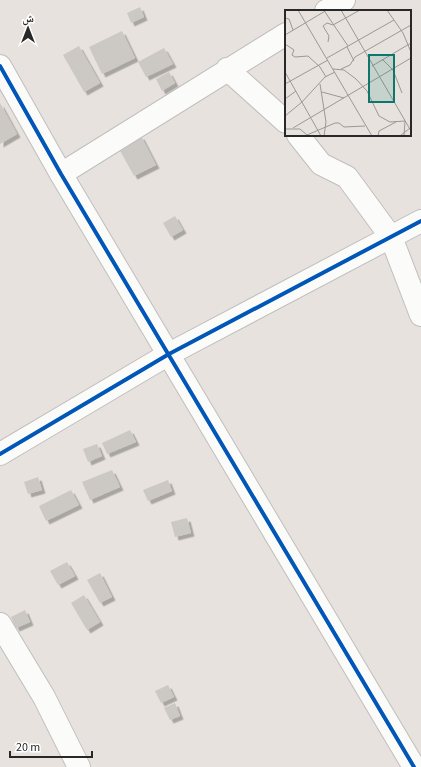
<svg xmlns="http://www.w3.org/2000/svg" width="421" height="767" viewBox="0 0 421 767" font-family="'Source Sans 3','Noto Naskh Arabic',sans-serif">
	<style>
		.building { fill: #ccc8c4; filter: url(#shadow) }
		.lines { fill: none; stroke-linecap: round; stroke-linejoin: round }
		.street-casing { stroke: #c0bfbf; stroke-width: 24 }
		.secondary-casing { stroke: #c0bfbf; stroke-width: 24 }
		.street { stroke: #fbfbfa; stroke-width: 22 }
		.secondary { stroke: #fbfbfa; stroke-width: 22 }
		.cycleway-casing { stroke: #fff; stroke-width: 6 }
		.cycleway { stroke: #0057b8; stroke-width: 4 }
		.inset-road { fill: none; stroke: #9b9895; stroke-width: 1 }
		.view { fill: #0f766e; fill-opacity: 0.15; stroke: #0f766e; stroke-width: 2 }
		.inset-edge { fill: none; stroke: #282828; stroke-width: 2 }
	</style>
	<defs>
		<filter id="shadow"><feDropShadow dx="3.5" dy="3.5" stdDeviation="0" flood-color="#0004"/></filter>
	</defs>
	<rect width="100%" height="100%" fill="#e7e2dd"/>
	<g class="building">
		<polygon points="140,7 144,17 131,23 127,13"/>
		<polygon points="122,31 135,58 102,74 89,47"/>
		<polygon points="79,46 100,83 84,92 63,55"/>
		<polygon points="164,48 173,64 146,77 138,62"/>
		<polygon points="169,72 175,83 162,91 156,79"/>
		<polygon points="0,103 17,134 0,144"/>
		<polygon points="141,136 156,165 134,176 118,147"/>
		<polygon points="175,216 183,230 171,237 163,223"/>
		<polygon points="130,430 136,442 107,454 102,443"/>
		<polygon points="97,444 102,456 88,462 83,449"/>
		<polygon points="112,470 120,487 90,500 82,482"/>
		<polygon points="38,477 42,490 28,494 24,482"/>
		<polygon points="168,480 172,491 148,501 143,490"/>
		<polygon points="71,490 79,505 46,521 39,506"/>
		<polygon points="187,518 191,533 175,537 171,522"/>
		<polygon points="67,562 75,576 58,585 50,571"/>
		<polygon points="100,573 112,597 100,603 87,580"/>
		<polygon points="84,595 100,622 87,630 71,603"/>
		<polygon points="25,610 30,622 16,628 11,617"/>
		<polygon points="168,685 174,697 161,703 155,691"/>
		<polygon points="175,703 180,716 170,720 164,708"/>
	</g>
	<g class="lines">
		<defs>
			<g id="street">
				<polyline points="326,11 344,0"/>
				<polyline points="227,69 286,122"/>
				<polyline points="298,135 321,164 347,177 391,237 421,315"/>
				<polyline points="61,174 286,34"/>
				<polyline points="0,454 169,354 421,221"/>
				<polyline points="0,624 44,697 79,767"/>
			</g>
			<polyline id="secondary" points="0,66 61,174 414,767"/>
		</defs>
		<use href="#street" class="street-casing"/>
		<use href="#secondary" class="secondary-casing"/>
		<use href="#street" class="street"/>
		<use href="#secondary" class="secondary"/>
		<defs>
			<g id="cycleway">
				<polyline points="0,66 61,174 414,767"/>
				<polyline points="0,454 169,354 421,221"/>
			</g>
		</defs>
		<use href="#cycleway" class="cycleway-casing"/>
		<use href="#cycleway" class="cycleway"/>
	</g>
	<g transform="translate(285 10)">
		<rect width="126" height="126" fill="#e7e2dd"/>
		<path class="inset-road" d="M13 0 87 126M56 0 126 121M102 0 118 23 126 42M40 2 63 36M0 8 4 9 8 20M0 25 42 0M43 32 44 26 38 16 42 13 48 15 75 0M0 34 9 40 7 45 10 47 23 46 35 57 41 67M62 37 69 51M42 48 109 10M97 49 108 60 117 83M87 56 126 33M48 59 59 60 71 69 82 81 94 106 105 112 120 111 119 126M56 59 65 55 70 47 126 15M0 62 36 126M0 74 43 50M35 74 41 112 39 126M37 82 59 88M0 89 11 81M0 106 17 92 40 67 50 62M8 118 126 48M0 119H15L22 125 50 113H54L59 117 80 116M93 126 94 121 111 112M115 126 125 118"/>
		<path class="view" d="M84 45H109V92H84Z"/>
		<rect width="126" height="126" class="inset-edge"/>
	</g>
	<g transform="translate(28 28)" stroke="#ffffff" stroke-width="3" paint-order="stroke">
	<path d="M0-3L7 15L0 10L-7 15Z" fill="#282828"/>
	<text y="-6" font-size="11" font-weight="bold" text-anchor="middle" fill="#282828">ش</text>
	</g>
	<path d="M10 751v6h82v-6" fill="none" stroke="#282828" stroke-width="2"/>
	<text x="16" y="751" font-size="12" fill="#282828" stroke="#ffffff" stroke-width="3" paint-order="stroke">20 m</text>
</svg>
